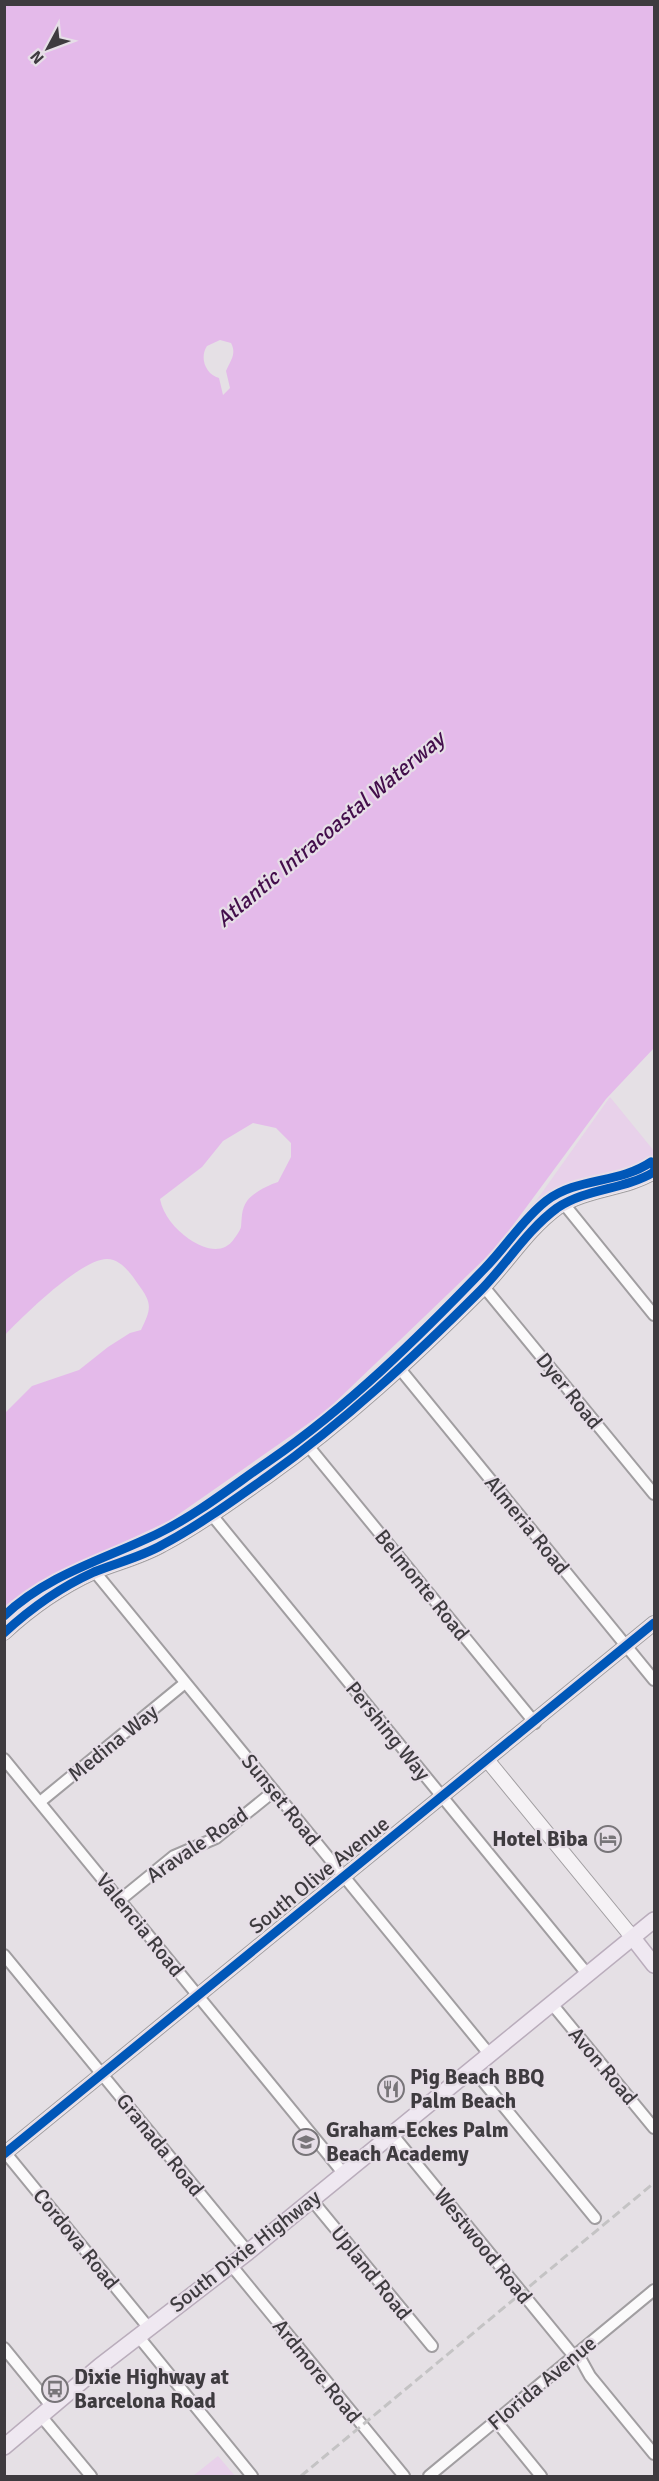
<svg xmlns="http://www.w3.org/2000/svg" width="659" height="2481" viewBox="0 0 659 2481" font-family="Signika,sans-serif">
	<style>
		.green { fill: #e8d1ea }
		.water { fill: #e4baea; fill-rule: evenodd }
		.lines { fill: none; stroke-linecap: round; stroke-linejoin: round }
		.street-casing { stroke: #a19ea1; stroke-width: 14 }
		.secondary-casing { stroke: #a19ea1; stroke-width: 16 }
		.primary-casing { stroke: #baadbc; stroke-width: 18 }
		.street { stroke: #fbfafb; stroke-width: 10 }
		.secondary { stroke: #f5f2f5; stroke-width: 14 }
		.primary { stroke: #efe8f1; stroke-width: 15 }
		.rail { stroke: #c4c3c4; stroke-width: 3; stroke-dasharray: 9 4.5; stroke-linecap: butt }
		.cycleway-casing { stroke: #e6dee7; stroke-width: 13 }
		.cycleway { stroke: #0057b8; stroke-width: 9 }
		.labels { text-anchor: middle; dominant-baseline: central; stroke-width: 4.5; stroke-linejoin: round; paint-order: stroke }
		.street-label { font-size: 21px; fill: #3e3b3f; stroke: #e6dee7 }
		.poi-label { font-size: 21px; font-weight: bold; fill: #3e3b3f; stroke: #e6dee7; text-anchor: start }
		.water-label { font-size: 22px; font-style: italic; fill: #430e4b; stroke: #e6dee7 }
	</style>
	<rect width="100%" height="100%" fill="#e5e0e5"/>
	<g class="green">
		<path d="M610 1097 654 1151V1157C628 1177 599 1175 570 1186 550 1194 536 1209 521 1222Z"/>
		<polygon points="218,2456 235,2476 193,2476"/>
	</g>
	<path class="water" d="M5 4 654 5V1048L606 1099 497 1247 325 1412 169 1521 53 1575 17 1601 5 1613V1413L32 1386 79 1370 108 1347 130 1333 141 1330C151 1309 153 1304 138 1284 131 1274 121 1259 107 1259 81 1259 24 1315 5 1335ZM220 340 231 343C237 354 230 361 226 371L230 388 223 395 219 378C206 375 199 358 207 346ZM253 1123 276 1128 291 1143V1157L278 1182C268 1185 253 1193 247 1201 241 1210 242 1218 241 1227 240 1231 236 1236 234 1239 222 1256 203 1248 189 1239 175 1229 163 1215 160 1199L202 1167 223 1141Z"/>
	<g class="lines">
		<defs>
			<g id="street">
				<polyline points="564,1204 654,1315"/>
				<polyline points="484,1287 654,1494"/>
				<polyline points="400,1369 654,1680"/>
				<polyline points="309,1447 535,1723"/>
				<polyline points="211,1514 588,1975"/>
				<polyline points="95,1572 490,2055"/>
				<polyline points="4,1759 344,2174"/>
				<polyline points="40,1802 185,1683"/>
				<polyline points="120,1900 174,1856 216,1838 274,1791"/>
				<polyline points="4,1955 248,2252"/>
				<polyline points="552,2004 654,2128"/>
				<polyline points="473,2069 595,2218"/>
				<polyline points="392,2134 568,2349 574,2356 580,2358 590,2376 654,2454"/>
				<polyline points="4,2151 148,2327"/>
				<polyline points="311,2199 432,2346"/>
				<polyline points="231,2265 404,2476"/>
				<polyline points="138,2336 252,2476"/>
				<polyline points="4,2348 52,2407"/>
				<polyline points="41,2416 91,2476"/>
				<polyline points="496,2421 541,2476"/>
				<polyline points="429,2476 654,2290"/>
			</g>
			<g id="secondary">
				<path d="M4 1633C31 1608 61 1587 94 1572 116 1563 141 1557 162 1545 198 1526 234 1500 268 1476 345 1421 413 1358 480 1291 506 1265 527 1230 557 1208 587 1188 624 1190 654 1172"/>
				<polyline points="488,1761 633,1938"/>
				<polyline points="4,2154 654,1623"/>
			</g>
			<g id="primary">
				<polyline points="633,1938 654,1965"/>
				<polyline points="4,2447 100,2366 248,2252 654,1920"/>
			</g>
		</defs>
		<use href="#street" class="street-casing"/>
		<use href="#secondary" class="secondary-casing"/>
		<use href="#primary" class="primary-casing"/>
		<use href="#street" class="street"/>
		<use href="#secondary" class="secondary"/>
		<use href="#primary" class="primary"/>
		<polyline class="rail" points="301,2476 654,2183"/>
		<defs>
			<g id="cycleway">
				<path d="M4 1616C48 1574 106 1559 159 1533 198 1514 234 1485 269 1461 349 1406 418 1338 485 1268 506 1247 522 1220 546 1201 577 1177 619 1184 651 1162L654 1166"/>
				<path d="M4 1633C31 1608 61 1587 94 1572 116 1563 141 1557 162 1545 198 1526 234 1500 268 1476 345 1421 413 1358 480 1291 506 1265 527 1230 557 1208 587 1188 624 1190 654 1172"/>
				<polyline points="4,2154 654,1623"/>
			</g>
		</defs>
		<use href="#cycleway" class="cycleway-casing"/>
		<use href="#cycleway" class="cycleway"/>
	</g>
	<defs>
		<symbol id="hotel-ring" viewBox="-11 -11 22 22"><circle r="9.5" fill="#e6dee7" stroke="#787579" stroke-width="1.5"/><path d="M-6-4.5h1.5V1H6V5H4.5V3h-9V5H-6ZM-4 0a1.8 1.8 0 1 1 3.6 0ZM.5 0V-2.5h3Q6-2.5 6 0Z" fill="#787579"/></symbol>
		<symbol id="restaurant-ring" viewBox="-11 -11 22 22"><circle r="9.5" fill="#e6dee7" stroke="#787579" stroke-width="1.5"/><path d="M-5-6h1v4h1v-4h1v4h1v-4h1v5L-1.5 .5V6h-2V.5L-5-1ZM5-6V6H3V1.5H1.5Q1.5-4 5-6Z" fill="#787579"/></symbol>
		<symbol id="school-ring" viewBox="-11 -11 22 22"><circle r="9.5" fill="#e6dee7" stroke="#787579" stroke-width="1.5"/><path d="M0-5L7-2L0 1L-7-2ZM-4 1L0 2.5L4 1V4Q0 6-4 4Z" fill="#787579"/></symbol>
		<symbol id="bus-ring" viewBox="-11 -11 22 22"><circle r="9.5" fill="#e6dee7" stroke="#787579" stroke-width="1.5"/><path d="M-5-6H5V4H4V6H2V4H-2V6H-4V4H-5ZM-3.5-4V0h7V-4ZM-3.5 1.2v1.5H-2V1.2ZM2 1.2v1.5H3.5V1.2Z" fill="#787579"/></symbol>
	</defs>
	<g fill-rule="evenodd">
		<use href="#hotel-ring" x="593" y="1824" width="30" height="30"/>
		<use href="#restaurant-ring" x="376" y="2074" width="30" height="30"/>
		<use href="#school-ring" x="291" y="2127" width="30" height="30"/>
		<use href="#bus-ring" x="40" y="2374" width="30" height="30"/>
	</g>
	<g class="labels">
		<g class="street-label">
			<text transform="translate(569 1391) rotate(51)">Dyer Road</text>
			<text transform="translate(527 1525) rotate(51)">Almeria Road</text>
			<text transform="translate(422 1585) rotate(51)">Belmonte Road</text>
			<text transform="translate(388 1731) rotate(51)">Pershing Way</text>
			<text transform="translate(113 1743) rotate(-39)">Medina Way</text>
			<text transform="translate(281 1800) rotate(51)">Sunset Road</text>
			<text transform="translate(197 1845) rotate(-34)">Aravale Road</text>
			<text transform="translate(319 1875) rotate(-39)">South Olive Avenue</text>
			<text transform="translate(140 1925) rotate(51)">Valencia Road</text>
			<text transform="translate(603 2066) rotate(50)">Avon Road</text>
			<text transform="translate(160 2145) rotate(51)">Granada Road</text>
			<text transform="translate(76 2239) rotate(51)">Cordova Road</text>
			<text transform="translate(483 2246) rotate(51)">Westwood Road</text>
			<text transform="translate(245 2251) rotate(-38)">South Dixie Highway</text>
			<text transform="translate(371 2273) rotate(51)">Upland Road</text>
			<text transform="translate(317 2371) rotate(51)">Ardmore Road</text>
			<text transform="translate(542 2383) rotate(-40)">Florida Avenue</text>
		</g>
		<g class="poi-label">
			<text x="588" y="1839" text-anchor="end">Hotel Biba</text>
			<text x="410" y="2077">Pig Beach BBQ<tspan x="410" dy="24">Palm Beach</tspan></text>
			<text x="326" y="2130">Graham-Eckes Palm<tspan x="326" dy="24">Beach Academy</tspan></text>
			<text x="74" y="2377">Dixie Highway at<tspan x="74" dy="24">Barcelona Road</tspan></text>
		</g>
		<g class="water-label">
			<text transform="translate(330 829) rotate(-40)">Atlantic Intracoastal Waterway</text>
		</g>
	</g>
	<rect width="659" height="2481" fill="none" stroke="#3e3b3f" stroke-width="12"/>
	<g transform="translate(48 48) rotate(229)" stroke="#e6dee7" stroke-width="4.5" paint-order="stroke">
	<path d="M0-4.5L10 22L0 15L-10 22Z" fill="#3e3b3f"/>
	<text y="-9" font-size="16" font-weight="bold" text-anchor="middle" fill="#3e3b3f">N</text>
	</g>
</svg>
